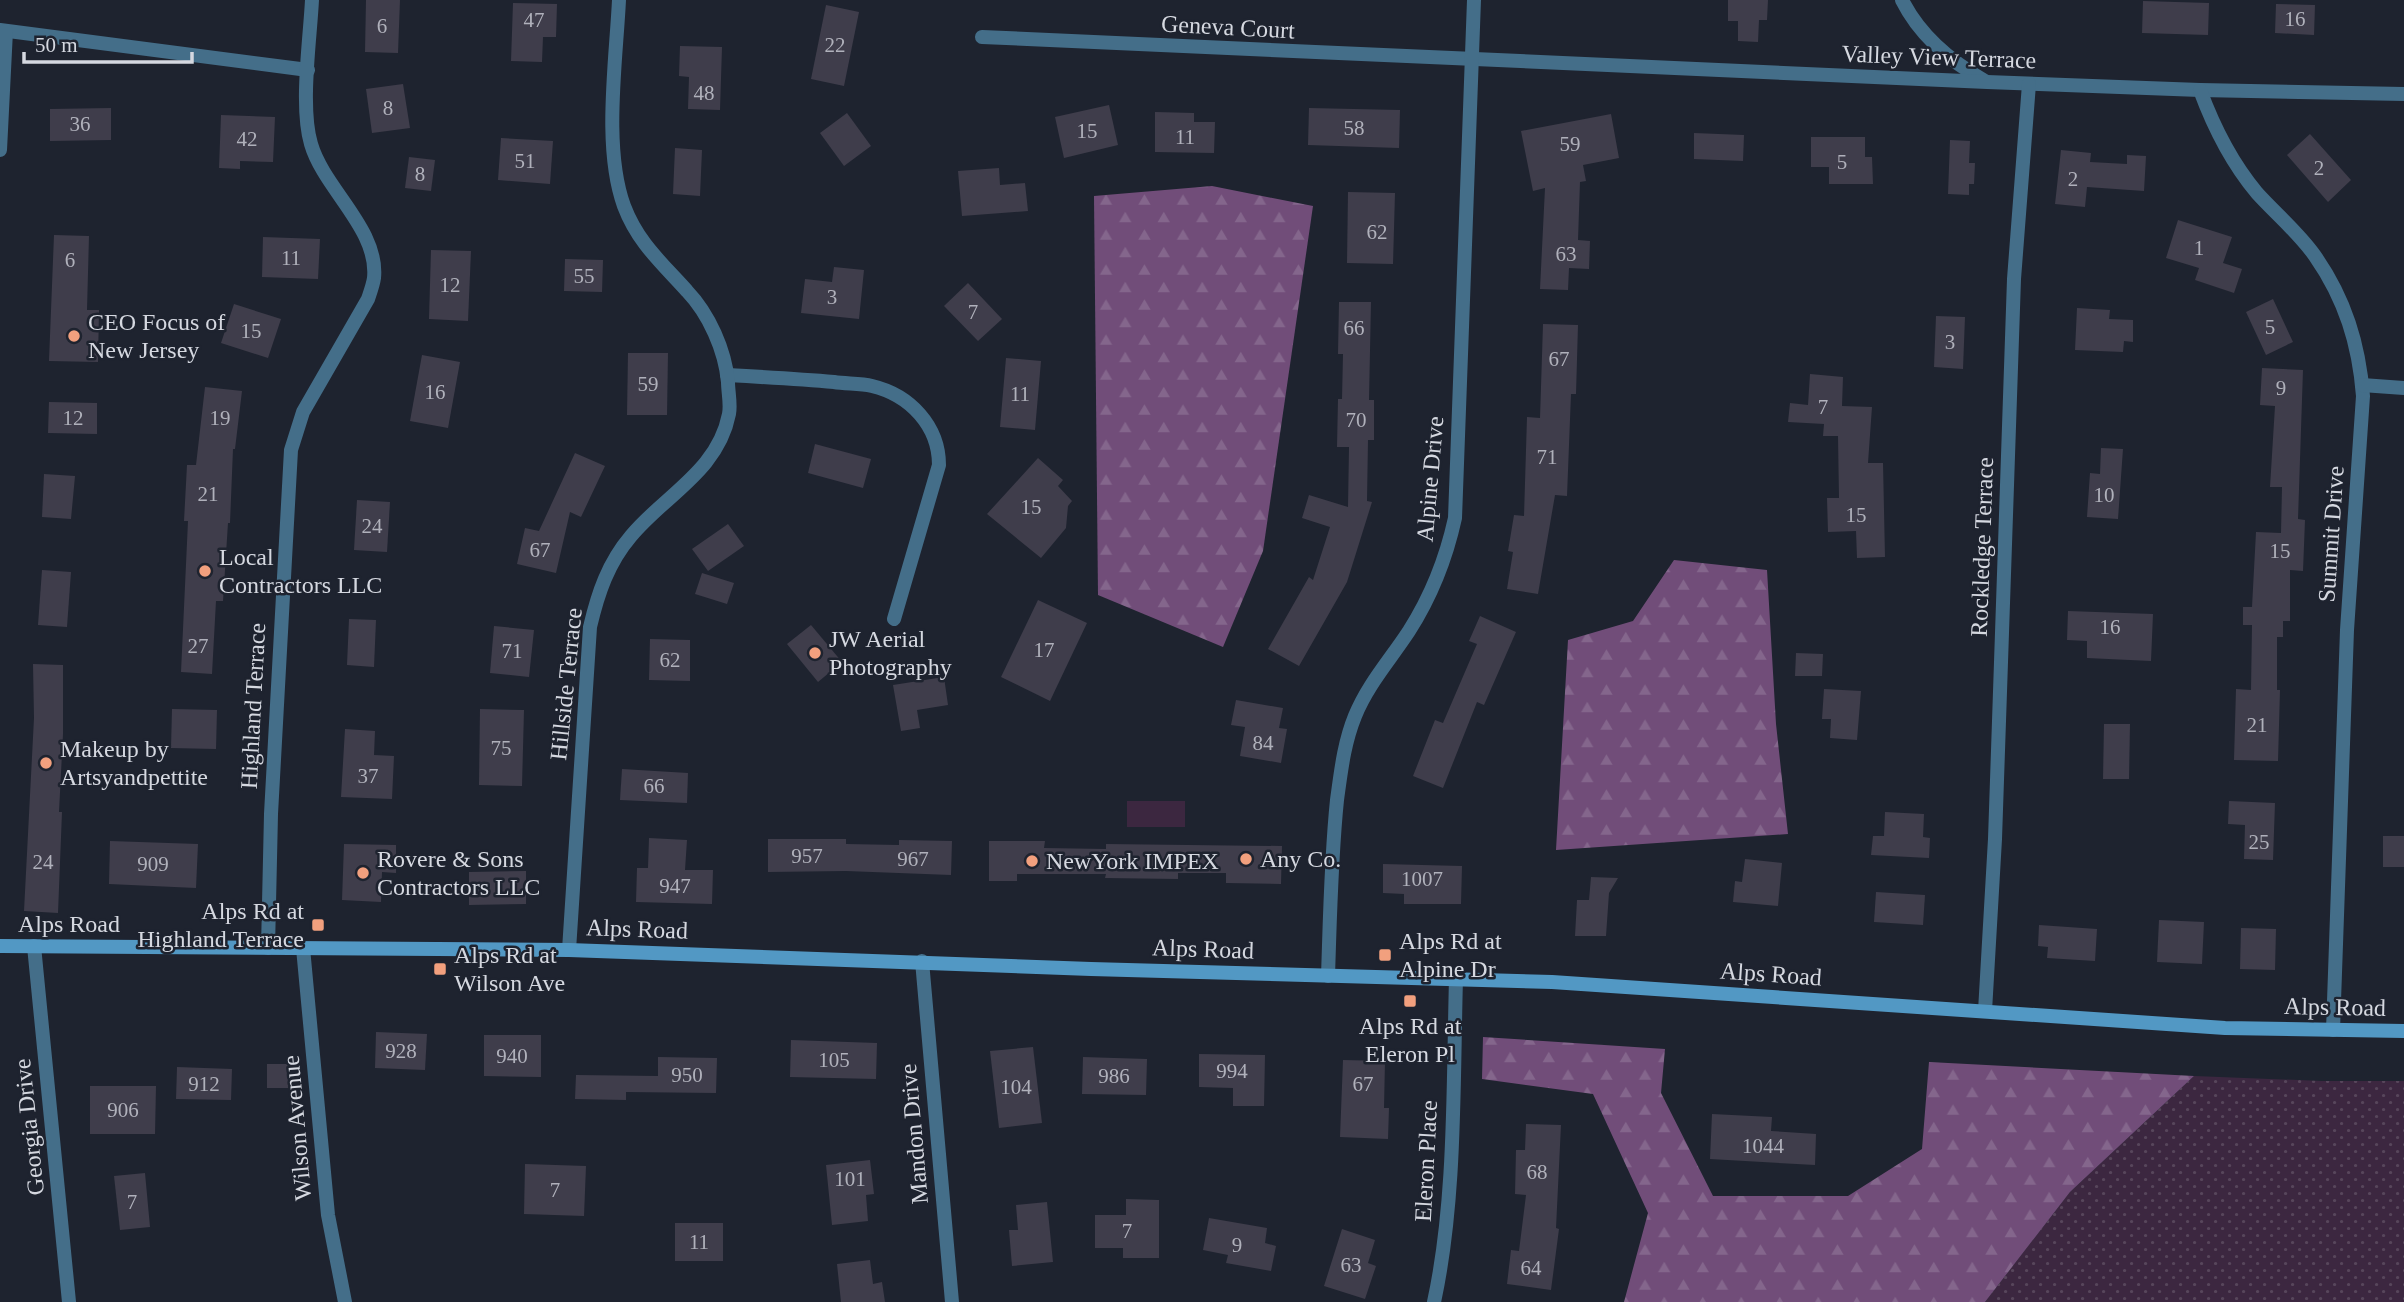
<svg xmlns="http://www.w3.org/2000/svg" width="2404" height="1302" viewBox="0 0 2404 1302" font-family="'Times New Roman',serif">
	<style>
		.grass { fill: url(#grass-dots) }
		.forest { fill: url(#forest-firs) }
		.pitch { fill: #3c2740 }
		.building { fill: #3f3d4b }
		.lines { fill: none; stroke-linecap: round; stroke-linejoin: round }
		.minor { stroke: #446e89; stroke-width: 14 }
		.secondary { stroke: #5298c4; stroke-width: 14 }
		.poi-dot { fill: #f2a07e; stroke: #1e232f; stroke-width: 2.5 }
		.labels { text-anchor: middle; dominant-baseline: central; stroke-width: 5; stroke-linejoin: round; paint-order: stroke }
		.number-label { font-size: 21px; fill: #b0b1bb }
		.street-label { font-size: 24px; fill: #d5d8e0; stroke: #1e232f }
		.poi-label { font-size: 24px; fill: #d5d8e0; stroke: #1e232f; text-anchor: start }
	</style>
	<defs>
		<pattern id="grass-dots" width="8" height="8" patternUnits="userSpaceOnUse" patternTransform="scale(1.75)"><rect width="8" height="8" fill="#3c2740"/><path d="M2 2h.1M6 6h.1" fill="none" stroke="#57465b" stroke-width="1.8" stroke-linecap="round"/></pattern>
		<pattern id="forest-firs" width="22" height="20" patternUnits="userSpaceOnUse" patternTransform="scale(1.75)"><rect width="22" height="20" fill="#714d79"/><path d="M5 1l3.5 6h-7zM16 11l3.5 6h-7z" fill="#84668c"/></pattern>
	</defs>
	<rect width="100%" height="100%" fill="#1e232f"/>
	<polygon class="grass" points="2194,1076 2322,1081 2404,1081 2404,1302 1985,1302 2070,1192"/>
	<g class="forest">
		<polygon points="1212,186 1313,206 1263,551 1223,647 1098,595 1094,196"/>
		<polygon points="1674,560 1767,570 1776,724 1788,834 1556,850 1568,640 1633,621"/>
		<polygon points="1483,1037 1665,1049 1661,1093 1713,1196 1848,1196 1922,1149 1929,1062 2194,1076 2070,1192 1985,1302 1624,1302 1648,1213 1593,1094 1482,1079"/>
	</g>
	<rect class="pitch" x="1127" y="801" width="58" height="26"/>
	<g class="building">
		<polygon points="366,0 400,0 398,53 365,52"/>
		<polygon points="1728,0 1768,0 1767,20 1759,20 1758,42 1738,41 1738,21 1728,21"/>
		<polygon points="2143,1 2209,3 2208,35 2142,33"/>
		<polygon points="513,3 557,4 556,37 543,37 542,62 511,61"/>
		<polygon points="2276,4 2315,5 2314,35 2275,33"/>
		<polygon points="826,5 859,12 844,86 811,79"/>
		<polygon points="680,46 722,47 720,110 688,109 689,77 679,76"/>
		<polygon points="403,84 410,128 372,133 366,89"/>
		<polygon points="1109,105 1118,145 1064,158 1055,117"/>
		<polygon points="111,108 111,140 50,141 50,109"/>
		<polygon points="1309,108 1400,110 1399,148 1308,145"/>
		<polygon points="1155,112 1194,113 1194,122 1215,122 1214,153 1155,152"/>
		<polygon points="847,113 871,146 844,166 820,133"/>
		<polygon points="1611,114 1619,158 1583,165 1586,181 1580,182 1578,240 1590,241 1589,269 1569,268 1568,290 1540,289 1545,188 1533,191 1521,131"/>
		<polygon points="221,115 275,117 273,162 240,161 240,169 219,168"/>
		<polygon points="1694,133 1744,135 1743,161 1694,159"/>
		<polygon points="2310,134 2351,180 2328,202 2287,155"/>
		<polygon points="1811,137 1865,137 1865,157 1872,157 1873,184 1829,184 1829,167 1811,167"/>
		<polygon points="501,138 553,141 550,184 498,180"/>
		<polygon points="1950,140 1970,141 1969,163 1975,163 1974,184 1969,184 1969,195 1948,194"/>
		<polygon points="675,148 702,150 700,196 673,194"/>
		<polygon points="2061,150 2091,153 2090,162 2127,164 2127,155 2146,156 2144,191 2087,187 2085,207 2055,204"/>
		<polygon points="409,157 435,160 431,191 405,188"/>
		<polygon points="999,168 1000,185 1025,183 1028,211 962,216 958,171"/>
		<polygon points="1348,192 1395,193 1393,264 1347,263"/>
		<polygon points="2178,220 2232,237 2223,263 2242,269 2234,293 2195,280 2199,268 2166,258"/>
		<polygon points="54,235 89,236 87,310 99,310 98,362 49,361"/>
		<polygon points="263,237 320,239 318,279 262,277"/>
		<polygon points="431,250 471,251 468,321 429,319"/>
		<polygon points="565,259 603,260 602,292 564,291"/>
		<polygon points="834,267 864,270 859,319 801,313 805,279 832,282"/>
		<polygon points="968,283 1002,319 978,341 944,306"/>
		<polygon points="2273,299 2293,342 2266,355 2246,312"/>
		<polygon points="1339,302 1371,302 1369,400 1374,400 1374,440 1368,440 1367,501 1372,502 1347,582 1299,666 1268,649 1309,577 1313,580 1330,527 1302,518 1309,495 1348,507 1349,447 1337,447 1338,399 1342,399 1343,354 1338,354"/>
		<polygon points="234,304 281,319 268,358 221,343"/>
		<polygon points="2077,308 2110,310 2109,319 2133,320 2133,342 2124,341 2123,352 2075,350"/>
		<polygon points="1936,316 1965,317 1963,369 1934,367"/>
		<polygon points="1543,324 1578,325 1576,394 1571,394 1567,496 1555,495 1538,594 1507,589 1513,552 1508,551 1514,515 1524,516 1527,417 1540,418"/>
		<polygon points="628,353 668,353 667,415 627,415"/>
		<polygon points="422,355 460,362 448,428 410,421"/>
		<polygon points="1006,358 1041,361 1035,430 1000,427"/>
		<polygon points="2262,368 2303,370 2298,519 2305,520 2303,571 2290,570 2290,621 2283,621 2283,637 2277,637 2277,690 2280,690 2278,761 2234,760 2236,689 2251,690 2252,625 2243,625 2243,607 2252,607 2256,532 2281,533 2282,487 2270,487 2275,406 2260,405"/>
		<polygon points="1810,374 1843,377 1842,406 1872,407 1868,463 1883,463 1885,557 1857,558 1856,531 1828,532 1827,498 1839,498 1838,436 1823,436 1824,424 1788,422 1790,403 1808,405"/>
		<polygon points="205,387 242,391 235,449 233,449 230,523 228,523 223,601 216,601 212,674 181,672 188,521 184,521 187,465 196,465"/>
		<polygon points="49,402 97,403 97,434 48,433"/>
		<polygon points="815,444 871,459 863,488 808,473"/>
		<polygon points="2101,448 2123,449 2118,519 2087,517 2090,473 2100,474"/>
		<polygon points="575,453 605,466 581,517 570,512 556,573 517,564 525,528 539,531"/>
		<polygon points="1038,458 1063,480 1058,486 1072,501 1068,506 1066,528 1041,558 987,514"/>
		<polygon points="44,474 75,476 71,519 42,517"/>
		<polygon points="357,500 390,502 387,552 354,550"/>
		<polygon points="728,524 744,546 708,571 692,549"/>
		<polygon points="42,570 71,572 67,627 38,625"/>
		<polygon points="702,573 734,583 727,604 695,594"/>
		<polygon points="1038,600 1087,623 1050,701 1001,677"/>
		<polygon points="2068,611 2153,614 2151,661 2087,658 2087,641 2067,640"/>
		<polygon points="1480,616 1516,632 1484,705 1477,702 1443,788 1413,776 1435,720 1443,723 1477,644 1469,641"/>
		<polygon points="349,619 376,620 374,667 347,665"/>
		<polygon points="811,625 842,662 818,682 787,644"/>
		<polygon points="494,626 534,630 529,677 490,673"/>
		<polygon points="650,639 690,640 690,681 649,680"/>
		<polygon points="1796,653 1823,654 1822,676 1795,676"/>
		<polygon points="33,664 63,665 63,734 59,812 62,812 58,913 24,911 34,718"/>
		<polygon points="944,677 948,705 917,710 920,728 901,731 893,685"/>
		<polygon points="1824,689 1861,691 1857,740 1830,738 1831,719 1822,719"/>
		<polygon points="1236,700 1283,708 1279,728 1287,729 1281,763 1240,756 1245,727 1231,725"/>
		<polygon points="172,709 217,710 216,749 171,748"/>
		<polygon points="480,709 524,710 522,786 479,785"/>
		<polygon points="2104,724 2130,724 2129,779 2103,779"/>
		<polygon points="345,729 375,731 374,755 394,756 392,799 341,797"/>
		<polygon points="622,769 688,773 687,803 620,800"/>
		<polygon points="2229,801 2275,803 2273,860 2244,859 2245,825 2228,824"/>
		<polygon points="1885,812 1924,814 1923,837 1930,838 1929,858 1871,855 1873,836 1884,836"/>
		<rect x="2383" y="836" width="21" height="31"/>
		<polygon points="649,838 687,840 685,870 713,870 712,904 636,902 637,868 648,868"/>
		<polygon points="768,839 846,839 846,844 899,845 899,840 952,841 951,875 846,871 768,872"/>
		<polygon points="110,841 198,844 196,888 109,884"/>
		<polygon points="989,841 1045,841 1044,848 1106,849 1106,844 1282,846 1281,884 1226,883 1226,873 1178,873 1178,879 1105,878 1106,874 1017,874 1017,881 989,881"/>
		<polygon points="344,844 396,845 396,873 382,872 381,902 342,900"/>
		<polygon points="1745,859 1782,863 1778,906 1733,902 1735,881 1742,882"/>
		<polygon points="1383,864 1462,866 1461,904 1404,904 1404,894 1383,893"/>
		<polygon points="526,871 526,904 469,905 469,872"/>
		<polygon points="1591,877 1618,878 1609,893 1606,936 1575,936 1577,900 1589,900"/>
		<polygon points="1876,892 1925,895 1923,925 1874,922"/>
		<polygon points="2159,920 2204,922 2202,964 2157,962"/>
		<polygon points="2039,925 2097,929 2095,961 2047,958 2048,947 2038,946"/>
		<polygon points="2241,928 2276,929 2275,970 2240,969"/>
		<polygon points="376,1032 427,1034 425,1070 375,1068"/>
		<polygon points="484,1035 541,1035 541,1077 484,1076"/>
		<polygon points="791,1040 877,1043 876,1079 790,1077"/>
		<polygon points="1033,1047 1042,1123 999,1128 990,1051"/>
		<polygon points="1199,1054 1265,1055 1264,1106 1233,1106 1233,1088 1199,1087"/>
		<polygon points="658,1057 717,1058 716,1093 626,1092 626,1100 575,1099 576,1075 658,1076"/>
		<polygon points="1083,1057 1147,1059 1146,1095 1082,1094"/>
		<polygon points="1343,1060 1385,1061 1384,1108 1389,1108 1388,1139 1340,1137"/>
		<polygon points="267,1064 292,1064 291,1088 267,1088"/>
		<polygon points="177,1067 232,1069 231,1100 176,1099"/>
		<polygon points="90,1086 156,1086 155,1134 90,1134"/>
		<polygon points="1712,1114 1772,1117 1771,1131 1816,1134 1815,1165 1710,1159"/>
		<polygon points="1526,1124 1561,1125 1556,1228 1559,1229 1551,1290 1507,1284 1511,1250 1519,1251 1526,1195 1515,1194 1516,1150 1525,1150"/>
		<polygon points="870,1160 874,1194 866,1195 868,1221 832,1225 826,1165"/>
		<polygon points="525,1164 586,1166 584,1216 524,1214"/>
		<polygon points="145,1173 150,1227 120,1230 114,1176"/>
		<polygon points="1126,1199 1159,1200 1159,1258 1123,1258 1123,1248 1095,1248 1095,1215 1126,1215"/>
		<polygon points="1047,1202 1053,1262 1012,1266 1009,1230 1018,1230 1016,1205"/>
		<polygon points="1209,1218 1267,1228 1265,1243 1276,1246 1271,1271 1226,1263 1228,1255 1203,1250"/>
		<rect x="675" y="1223" width="48" height="38"/>
		<polygon points="1342,1229 1375,1240 1368,1263 1376,1266 1365,1299 1324,1286"/>
		<polygon points="870,1260 873,1284 882,1282 885,1302 841,1302 837,1264"/>
	</g>
	<g class="lines">
		<g class="minor">
			<path d="M1902 0C1920 36 1950 61 1985 81"/>
			<polyline points="0,30 308,70"/>
			<polyline points="982,37 1987,82 2200,90 2404,94"/>
			<path d="M2200 90C2214 128 2231 162 2257 193 2276 214 2299 233 2315 256 2345 299 2359 344 2363 396L2347 630 2333 1030"/>
			<polyline points="0,150 6,31"/>
			<path d="M727 375C763 377 799 379 834 382 846 384 860 383 872 386 910 395 939 426 939 465L894 619"/>
			<polyline points="2362,385 2404,388"/>
			<polyline points="34,946 69,1302"/>
			<path d="M268 948 271 814 291 450 303 412 368 299C370 293 373 285 374 278 379 229 324 189 311 144 300 107 310 40 312 0"/>
			<polyline points="303,948 328,1215 345,1302"/>
			<path d="M569 950 590 627C598 593 608 563 631 536 665 495 718 471 729 414 731 404 728 392 728 382 725 350 709 314 687 291 662 263 638 243 624 206 603 148 616 62 619 0"/>
			<polyline points="922,961 952,1302"/>
			<path d="M1328 976C1330 917 1331 858 1337 800 1341 771 1344 743 1355 716 1368 684 1390 660 1409 631 1432 595 1446 559 1455 518L1474 0"/>
			<polyline points="1985,1011 1995,839 2014,279 2029,84"/>
			<path d="M1434 1302C1456 1201 1453 1083 1456 979"/>
		</g>
		<polyline class="secondary" points="0,946 569,950 1091,969 1552,982 2225,1028 2404,1031"/>
	</g>
	<g class="poi-dot">
		<circle cx="74" cy="336" r="7"/>
		<circle cx="205" cy="571" r="7"/>
		<circle cx="815" cy="653" r="7"/>
		<circle cx="46" cy="763" r="7"/>
		<circle cx="1246" cy="859" r="7"/>
		<circle cx="1032" cy="861" r="7"/>
		<circle cx="363" cy="873" r="7"/>
		<rect x="311" y="918" width="14" height="14" rx="3.5"/>
		<rect x="1378" y="948" width="14" height="14" rx="3.5"/>
		<rect x="433" y="962" width="14" height="14" rx="3.5"/>
		<rect x="1403" y="994" width="14" height="14" rx="3.5"/>
	</g>
	<g class="labels">
		<g class="number-label">
			<text x="2295" y="19">16</text>
			<text x="534" y="20">47</text>
			<text x="382" y="26">6</text>
			<text x="835" y="45">22</text>
			<text x="704" y="93">48</text>
			<text x="388" y="108">8</text>
			<text x="80" y="124">36</text>
			<text x="1354" y="128">58</text>
			<text x="1087" y="131">15</text>
			<text x="1185" y="137">11</text>
			<text x="247" y="139">42</text>
			<text x="1570" y="144">59</text>
			<text x="525" y="161">51</text>
			<text x="1842" y="162">5</text>
			<text x="2319" y="168">2</text>
			<text x="420" y="174">8</text>
			<text x="2073" y="179">2</text>
			<text x="1377" y="232">62</text>
			<text x="2199" y="248">1</text>
			<text x="1566" y="254">63</text>
			<text x="291" y="258">11</text>
			<text x="70" y="260">6</text>
			<text x="584" y="276">55</text>
			<text x="450" y="285">12</text>
			<text x="832" y="297">3</text>
			<text x="973" y="312">7</text>
			<text x="2270" y="327">5</text>
			<text x="1354" y="328">66</text>
			<text x="251" y="331">15</text>
			<text x="1950" y="342">3</text>
			<text x="1559" y="359">67</text>
			<text x="648" y="384">59</text>
			<text x="2281" y="388">9</text>
			<text x="435" y="392">16</text>
			<text x="1020" y="394">11</text>
			<text x="1823" y="407">7</text>
			<text x="73" y="418">12</text>
			<text x="220" y="418">19</text>
			<text x="1356" y="420">70</text>
			<text x="1547" y="457">71</text>
			<text x="208" y="494">21</text>
			<text x="2104" y="495">10</text>
			<text x="1031" y="507">15</text>
			<text x="1856" y="515">15</text>
			<text x="372" y="526">24</text>
			<text x="540" y="550">67</text>
			<text x="2280" y="551">15</text>
			<text x="2110" y="627">16</text>
			<text x="198" y="646">27</text>
			<text x="1044" y="650">17</text>
			<text x="512" y="651">71</text>
			<text x="670" y="660">62</text>
			<text x="2257" y="725">21</text>
			<text x="1263" y="743">84</text>
			<text x="501" y="748">75</text>
			<text x="368" y="776">37</text>
			<text x="654" y="786">66</text>
			<text x="2259" y="842">25</text>
			<text x="807" y="856">957</text>
			<text x="913" y="859">967</text>
			<text x="43" y="862">24</text>
			<text x="153" y="864">909</text>
			<text x="1422" y="879">1007</text>
			<text x="675" y="886">947</text>
			<text x="401" y="1051">928</text>
			<text x="512" y="1056">940</text>
			<text x="834" y="1060">105</text>
			<text x="1232" y="1071">994</text>
			<text x="687" y="1075">950</text>
			<text x="1114" y="1076">986</text>
			<text x="204" y="1084">912</text>
			<text x="1363" y="1084">67</text>
			<text x="1016" y="1087">104</text>
			<text x="123" y="1110">906</text>
			<text x="1763" y="1146">1044</text>
			<text x="1537" y="1172">68</text>
			<text x="850" y="1179">101</text>
			<text x="555" y="1190">7</text>
			<text x="132" y="1202">7</text>
			<text x="1127" y="1231">7</text>
			<text x="699" y="1242">11</text>
			<text x="1237" y="1245">9</text>
			<text x="1351" y="1265">63</text>
			<text x="1531" y="1268">64</text>
		</g>
		<g class="street-label">
			<text transform="translate(1228 27) rotate(3)">Geneva Court</text>
			<text transform="translate(1939 57) rotate(2)">Valley View Terrace</text>
			<text transform="translate(1430 479) rotate(-85)">Alpine Drive</text>
			<text transform="translate(2331 534) rotate(-86)">Summit Drive</text>
			<text transform="translate(1982 547) rotate(-88)">Rockledge Terrace</text>
			<text transform="translate(566 684) rotate(-84)">Hillside Terrace</text>
			<text transform="translate(253 706) rotate(-87)">Highland Terrace</text>
			<text x="69" y="924">Alps Road</text>
			<text transform="translate(637 929) rotate(2)">Alps Road</text>
			<text transform="translate(1203 949) rotate(2)">Alps Road</text>
			<text transform="translate(1771 974) rotate(4)">Alps Road</text>
			<text transform="translate(2335 1007) rotate(1)">Alps Road</text>
			<text transform="translate(29 1127) rotate(-96)">Georgia Drive</text>
			<text transform="translate(297 1128) rotate(-95)">Wilson Avenue</text>
			<text transform="translate(914 1134) rotate(-95)">Mandon Drive</text>
			<text transform="translate(1426 1161) rotate(-87)">Eleron Place</text>
		</g>
		<g class="poi-label">
			<text x="88" y="322">CEO Focus of<tspan x="88" dy="28">New Jersey</tspan></text>
			<text x="219" y="557">Local<tspan x="219" dy="28">Contractors LLC</tspan></text>
			<text x="829" y="639">JW Aerial<tspan x="829" dy="28">Photography</tspan></text>
			<text x="60" y="749">Makeup by<tspan x="60" dy="28">Artsyandpettite</tspan></text>
			<text x="377" y="859">Rovere &amp; Sons<tspan x="377" dy="28">Contractors LLC</tspan></text>
			<text x="1260" y="859">Any Co.</text>
			<text x="1046" y="861">NewYork IMPEX</text>
			<text x="304" y="911" text-anchor="end">Alps Rd at<tspan x="304" dy="28">Highland Terrace</tspan></text>
			<text x="1399" y="941">Alps Rd at<tspan x="1399" dy="28">Alpine Dr</tspan></text>
			<text x="454" y="955">Alps Rd at<tspan x="454" dy="28">Wilson Ave</tspan></text>
			<text x="1410" y="1026" text-anchor="middle">Alps Rd at<tspan x="1410" dy="28">Eleron Pl</tspan></text>
		</g>
	</g>
	<path d="M24 52v10h168v-10" fill="none" stroke="#d5d8e0" stroke-width="3.5"/>
	<text x="35" y="52" font-size="21" fill="#d5d8e0" stroke="#1e232f" stroke-width="5" paint-order="stroke">50 m</text>
</svg>
